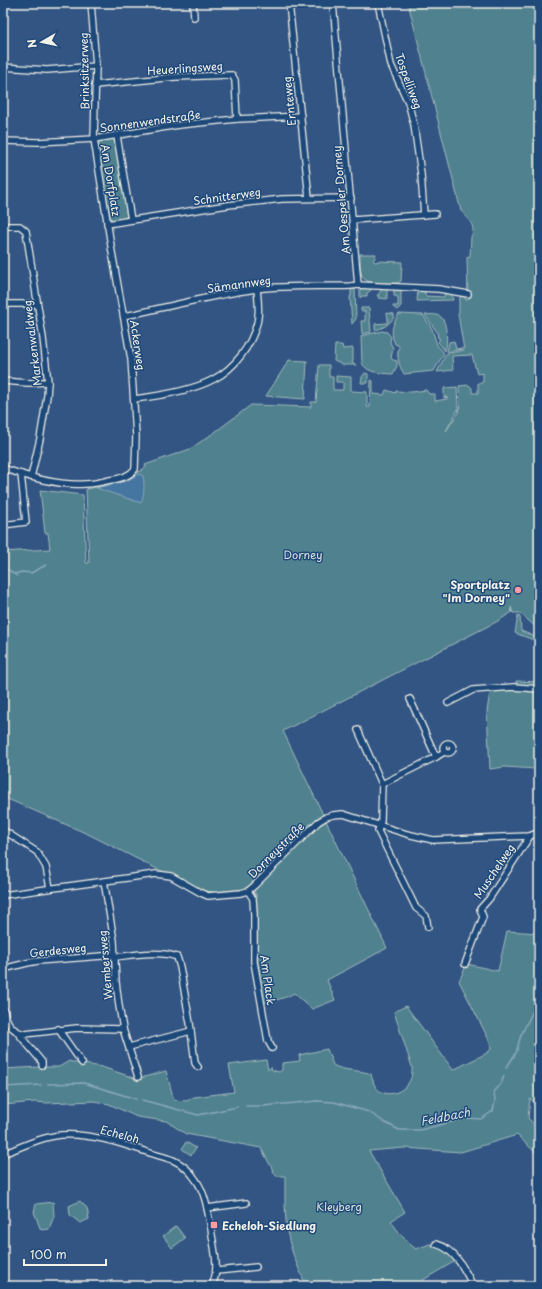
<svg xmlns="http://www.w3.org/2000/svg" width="542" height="1289" viewBox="0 0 542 1289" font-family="'Playpen Sans',sans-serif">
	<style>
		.green { fill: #50828e; stroke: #a2babb }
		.water { fill: #4476a1; stroke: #8aa7bd }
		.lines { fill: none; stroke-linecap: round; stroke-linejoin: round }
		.stream { stroke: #8aa7bd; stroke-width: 1.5 }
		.minor-casing { stroke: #f4f1e8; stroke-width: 8 }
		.minor { stroke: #1f4a7a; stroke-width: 5.5 }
		.poi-dot { fill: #ff9aa2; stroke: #1f4a7a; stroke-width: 1.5 }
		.labels { text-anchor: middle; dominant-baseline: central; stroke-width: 3; stroke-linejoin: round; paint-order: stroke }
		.street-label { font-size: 11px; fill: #f4f1e8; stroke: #1f4a7a }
		.park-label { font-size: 11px; fill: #dbe0da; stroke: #1f4a7a }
		.poi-label { font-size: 11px; font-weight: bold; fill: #f4f1e8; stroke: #1f4a7a; text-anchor: end }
		.water-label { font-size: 12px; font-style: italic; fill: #dadfdd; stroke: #1f4a7a }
	</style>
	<rect width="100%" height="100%" fill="#325584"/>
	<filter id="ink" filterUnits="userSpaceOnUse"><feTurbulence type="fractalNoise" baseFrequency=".025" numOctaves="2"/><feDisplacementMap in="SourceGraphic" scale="8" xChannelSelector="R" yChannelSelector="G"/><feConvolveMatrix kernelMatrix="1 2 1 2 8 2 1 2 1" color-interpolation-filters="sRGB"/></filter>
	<g filter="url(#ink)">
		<g class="green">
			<path d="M408 3H539V630L520 613H513L511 607 512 612 498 621 283 731 387 948 327 980 335 1000 312 1009 294 993C285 999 274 1000 263 1003L256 961 257 911 256 894 253 890 246 889 216 892 203 891 173 875 159 870 90 835 3 797V552L50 549 48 533H45L40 490 83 495 86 563H89L86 489 127 480 146 467 145 465 190 449 215 432 251 405 311 407V402H316L319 365H329V377H333V390H343V382H336V376L351 377V391L367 392V407H370L371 380 373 381V394L384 395 386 390 396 393V391L412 392 426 390 429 394H435V401L447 399V397L444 398V388L457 387 458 409 447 429 446 431 458 413 460 404 459 386 469 385 472 388V393H478V383L483 382V373L477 374 472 355 452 356 453 370 437 372 446 354 464 350 458 314 459 313V301L462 293 466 300 468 299 467 257 470 256 471 237C477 227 468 218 461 211Z"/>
			<polygon points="112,139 116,141 119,168 122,170 120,172 123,190 125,190 125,192 124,194 127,211 128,212 126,218 114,220 109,218 98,146 102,141"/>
			<path d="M360 254H376L375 258 373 260 375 262H377V261L402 262 401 281 397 283C389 283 365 285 362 276 360 270 360 261 360 254Z"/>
			<polygon points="360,288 371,288 371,290 367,293 367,296 362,296 360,298"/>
			<polygon points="383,288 388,288 387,291 387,299 379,298 379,296 377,296"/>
			<polygon points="394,288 401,289 401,306 397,310 393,307 393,306 398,306 398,297 394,296"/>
			<polygon points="351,289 355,289 356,319 352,324 350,297 351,295"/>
			<path d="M418 290H425V296L444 297 445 292C450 293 452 294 453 300L417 301Z"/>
			<polygon points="361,308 369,308 371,332 362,334 361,321 365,321 365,311 361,311"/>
			<path d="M387 313 394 314V317C390 324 384 328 375 330V324L387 323 388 320Z"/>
			<path d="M399 314 423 315 432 329 437 345 444 353 434 371 404 374C400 368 397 359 398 351 399 345 400 351 398 345L395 344C390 333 392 324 399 314Z"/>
			<path d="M425 315C430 314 437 314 441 317 447 321 448 345 445 351L438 342 440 339 438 338 437 332Z"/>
			<path d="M382 331 387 332 391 337 390 342 393 348 391 358 393 360 397 361V366L393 374C382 373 368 374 362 363L361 336Z"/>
			<polygon points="454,341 456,349 462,348 462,349 447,352 449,342"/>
			<polygon points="335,345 342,345 343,349 353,348 353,361 352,363 356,365 343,365 334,361"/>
			<polygon points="289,360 307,361 305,399 266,396"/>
			<polygon points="365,373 368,374 368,383 361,383 362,377"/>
			<polygon points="518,615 520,617 521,631 539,638 539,642 515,633"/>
			<polygon points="516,681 539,682 539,770 536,769 505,767 490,769 487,712 490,691 516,690"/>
			<path d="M507 931 539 933V1105L530 1099 528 1118 539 1129V1156L517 1135 461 1152 404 1148 369 1151 405 1212 391 1221C398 1231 405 1241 416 1249L430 1244H436L457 1260 423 1280 426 1286H306C301 1273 295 1261 291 1248 284 1225 285 1200 285 1176H276L261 1148 186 1134 166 1121 137 1117 109 1104 94 1101 47 1103 35 1102 3 1105V1069L40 1067H59L69 1061 79 1064H84L102 1067 137 1079 166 1071 174 1100 187 1101 194 1097 234 1092 229 1065 266 1060 268 1070 271 1067 272 1070 279 1072 282 1070V1063L300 1061 299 1055 327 1049 333 1065C345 1072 358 1069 371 1074 372 1078 373 1082 375 1086 383 1099 402 1094 409 1082 412 1077 412 1073 412 1067L394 1012 406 1006 453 1070 487 1053 491 1049 490 1042 459 981 467 964 498 971Z"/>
			<polygon points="186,1142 196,1148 191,1155 182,1149"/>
			<polygon points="80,1201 87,1208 89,1219 80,1223 70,1215 69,1206"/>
			<polygon points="53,1202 54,1216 49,1229 42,1230 40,1228 34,1212 36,1204"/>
			<polygon points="176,1226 185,1238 172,1248 163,1236"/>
		</g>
		<path class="water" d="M139 474 143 476C145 486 144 494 141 503L96 488 126 481Z"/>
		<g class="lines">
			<g class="stream">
				<polyline points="7,569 17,576"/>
				<polyline points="14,574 22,572 31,573 46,565"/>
				<polyline points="506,1068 516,1053 521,1035 539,999"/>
				<polyline points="48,1084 84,1083 136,1099"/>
				<polyline points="3,1087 41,1085"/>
				<polyline points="142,1100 198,1115 237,1107"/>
				<polyline points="246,1106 263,1106 317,1101 334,1102 369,1112 384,1122 399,1130 420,1130 467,1118 481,1119 493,1111 495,1101 494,1092 501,1084 504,1076"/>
			</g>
			<defs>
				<g id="minor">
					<polyline points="193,3 194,17"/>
					<polyline points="289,3 309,198"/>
					<polyline points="333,3 358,285"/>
					<polyline points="378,3 391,65 408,102 414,125 421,174 424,215"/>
					<polyline points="3,67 47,70 96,66"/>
					<polyline points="95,85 175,77 231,75 232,75 235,80 237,119"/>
					<polyline points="117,136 131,220"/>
					<polyline points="3,141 38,142 94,139 179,125 237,119 301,116"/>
					<polyline points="353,220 435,214"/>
					<polyline points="107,224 228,205 282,199 351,198"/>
					<polyline points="3,226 20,226 26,231 43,338 48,382 47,396 40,439 31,477"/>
					<polyline points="3,304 37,304"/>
					<path d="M124 316C168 307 212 295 256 289 287 285 320 287 351 286L358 285 439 289 468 294"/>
					<polyline points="3,381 28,383 48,382"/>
					<path d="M134 399C159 396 192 391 214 379 235 368 251 346 257 323 260 312 258 300 257 289"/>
					<path d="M3 468C28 477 58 486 85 484 93 484 102 482 110 480 119 479 129 477 135 469L136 436 131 359 112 252 94 139 96 66 91 3"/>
					<polyline points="3,525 26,522 21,474"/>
					<polyline points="410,699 436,757"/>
					<polyline points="448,703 473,690 514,687 539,689"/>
					<polyline points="358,730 382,784"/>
					<circle cx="448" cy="748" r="5"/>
					<polyline points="3,830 37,852 46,867 50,888"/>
					<polyline points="104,881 114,941 116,982 119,1006 123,1029 138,1077"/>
					<polyline points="248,891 253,899 254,914 254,962 268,1041 272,1048"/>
					<polyline points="3,895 156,874 171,876 201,893 208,896 241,893 248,891 254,886 318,822 326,817 333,815 343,814 407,834 433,840 530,836 539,832"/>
					<polyline points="428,927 426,916 416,908 378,831 381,821 382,784 436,757 444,752"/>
					<path d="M115 957C132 955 161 950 177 957L180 967 190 1023 195 1063 198 1067"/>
					<polyline points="465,964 483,917 480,909 489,899 530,836"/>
					<polyline points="3,969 27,963 38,961 115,955"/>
					<path d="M3 1008C7 1022 10 1031 25 1034L77 1028 123 1029"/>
					<polyline points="58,1029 82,1063"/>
					<polyline points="17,1032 42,1062 42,1065"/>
					<polyline points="129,1047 191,1031"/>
					<path d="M3 1154C21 1147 41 1137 61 1135 90 1133 120 1143 147 1152 156 1155 165 1157 173 1160 182 1164 191 1172 196 1180 206 1194 208 1213 211 1229 214 1249 220 1268 212 1286"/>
					<polyline points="207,1208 246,1203"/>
					<path d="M436 1244C455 1249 465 1270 473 1286"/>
					<polyline points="217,1271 256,1267"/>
				</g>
			</defs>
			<use href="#minor" class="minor-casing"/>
			<use href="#minor" class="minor"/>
		</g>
	</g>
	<g class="poi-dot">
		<circle cx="518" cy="590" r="4"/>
		<rect x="210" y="1221" width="8" height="8" rx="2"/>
	</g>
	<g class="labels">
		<g class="street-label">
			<text transform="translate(185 68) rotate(-4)">Heuerlingsweg</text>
			<text transform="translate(84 71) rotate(-91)">Brinksitzerweg</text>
			<text transform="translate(409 81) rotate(70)">Tospelliweg</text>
			<text transform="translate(289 101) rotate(-96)">Ernteweg</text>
			<text transform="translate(150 121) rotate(-8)">Sonnenwendstraße</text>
			<text transform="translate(111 180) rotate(81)">Am Dorfplatz</text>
			<text transform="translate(227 196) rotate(-8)">Schnitterweg</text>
			<text transform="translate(341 200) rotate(-95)">Am Oespeler Dorney</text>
			<text transform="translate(239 284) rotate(-8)">Sämannweg</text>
			<text transform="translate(32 343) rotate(-97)">Markenwaldweg</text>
			<text transform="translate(138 345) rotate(82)">Ackerweg</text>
			<text transform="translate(276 850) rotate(-45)">Dorneystraße</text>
			<text transform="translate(494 871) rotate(-56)">Muschelweg</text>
			<text transform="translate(58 950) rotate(-6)">Gerdesweg</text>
			<text transform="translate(105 965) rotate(-95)">Wembersweg</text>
			<text transform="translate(268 980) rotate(82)">Am Plack</text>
			<text transform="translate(120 1134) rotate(15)">Echeloh</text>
		</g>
		<g class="park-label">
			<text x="303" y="554">Dorney</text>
			<text x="339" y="1206">Kleyberg</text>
		</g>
		<g class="poi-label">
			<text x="510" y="584">Sportplatz<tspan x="510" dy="13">"Im Dorney"</tspan></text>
			<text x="222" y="1225" text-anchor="start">Echeloh-Siedlung</text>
		</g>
		<g class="water-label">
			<text transform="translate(445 1116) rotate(-11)">Feldbach</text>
		</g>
	</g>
	<rect width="542" height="1289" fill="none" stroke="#1f4a7a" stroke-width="16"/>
	<rect x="8" y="8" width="526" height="1273" fill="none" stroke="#f4f1e8" stroke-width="1.5" filter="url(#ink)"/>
	<g transform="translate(42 42) rotate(261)" stroke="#1f4a7a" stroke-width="3" paint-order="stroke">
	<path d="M0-3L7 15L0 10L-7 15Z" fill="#f4f1e8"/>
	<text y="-6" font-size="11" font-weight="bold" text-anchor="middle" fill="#f4f1e8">N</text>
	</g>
	<path d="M24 1259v6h82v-6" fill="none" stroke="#f4f1e8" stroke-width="2"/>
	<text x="30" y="1259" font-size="12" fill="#f4f1e8" stroke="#1f4a7a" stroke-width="3" paint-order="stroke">100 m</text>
</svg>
